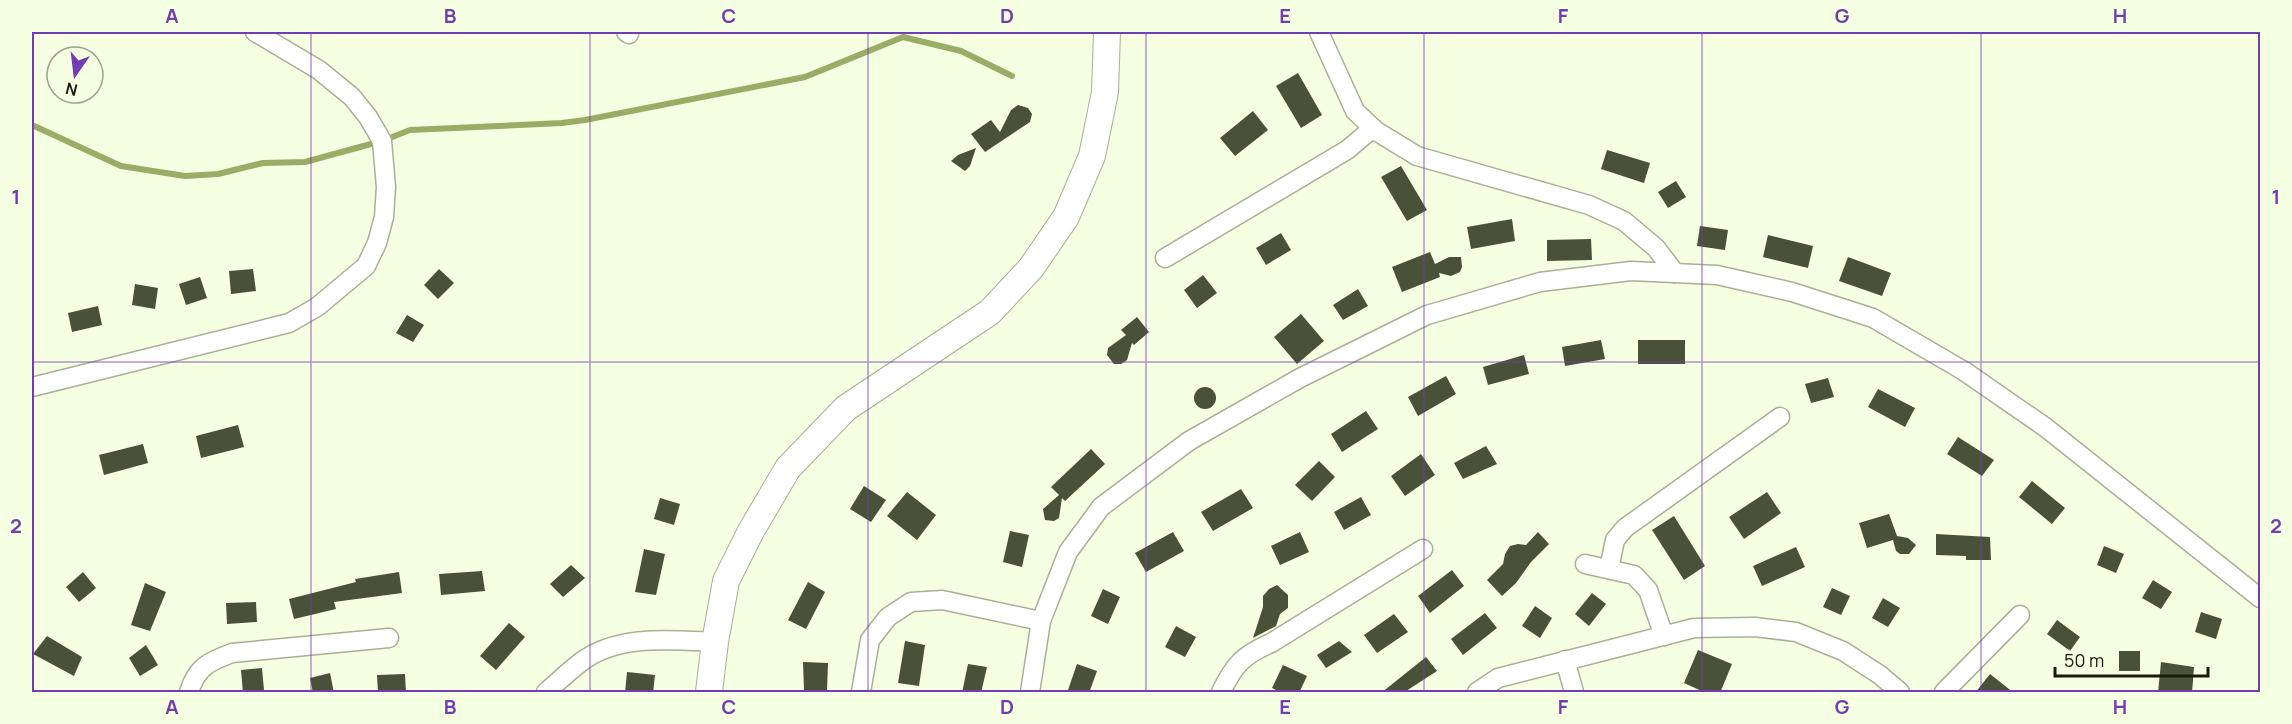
<svg xmlns="http://www.w3.org/2000/svg" width="2292" height="724" viewBox="0 0 2292 724" font-family="Manrope,sans-serif">
	<style>
		.lines { fill: none; stroke-linecap: round; stroke-linejoin: round }
		.stream { stroke: #9aad67; stroke-width: 6 }
		.building { fill: #495138 }
		.street-casing { stroke: #a8b095; stroke-width: 21 }
		.secondary-casing { stroke: #a8b095; stroke-width: 28 }
		.street { stroke: #fff; stroke-width: 18 }
		.secondary { stroke: #fff; stroke-width: 26 }
		.grid { fill: none; stroke: #733cb3; stroke-width: 1.5; stroke-opacity: 0.55 }
		.neatline { fill: none; stroke: #733cb3; stroke-width: 2 }
		.grid-label { font-size: 20px; text-anchor: middle; font-weight: bold; fill: #733cb3 }
	</style>
	<rect width="100%" height="100%" fill="#f5ffe1"/>
	<g class="lines">
		<polyline class="stream" points="32,125 121,166 185,176 218,174 263,163 305,162 382,141 410,130 562,123 585,120 805,77 903,37 961,51 1012,76"/>
	</g>
	<g class="building">
		<polygon points="1298,73 1322,115 1301,128 1276,86"/>
		<polygon points="1018,105 1028,108 1032,114 1030,122 985,152 971,134 991,120 1000,132 1011,110"/>
		<polygon points="1253,111 1268,130 1235,156 1220,138"/>
		<polygon points="976,148 970,166 965,171 951,161 958,155"/>
		<polygon points="1607,150 1650,163 1644,183 1601,169"/>
		<polygon points="1401,166 1427,210 1407,221 1381,177"/>
		<polygon points="1676,181 1686,197 1668,208 1658,192"/>
		<polygon points="1512,219 1515,241 1471,249 1467,227"/>
		<polygon points="1700,226 1728,230 1725,250 1697,246"/>
		<polygon points="1281,233 1291,250 1266,265 1256,248"/>
		<polygon points="1768,235 1813,246 1808,268 1763,257"/>
		<polygon points="1591,239 1592,260 1547,261 1547,240"/>
		<polygon points="1430,252 1435,264 1449,257 1461,257 1462,267 1460,272 1451,276 1439,273 1440,277 1402,292 1392,267"/>
		<polygon points="1848,257 1891,273 1882,296 1839,281"/>
		<polygon points="253,269 256,291 231,294 229,271"/>
		<polygon points="439,269 454,283 438,299 424,285"/>
		<polygon points="1203,275 1217,293 1197,308 1184,290"/>
		<polygon points="200,277 207,298 186,305 179,284"/>
		<polygon points="135,284 158,288 155,309 132,305"/>
		<polygon points="1358,289 1368,306 1343,320 1333,305"/>
		<polygon points="98,306 102,325 72,332 68,313"/>
		<polygon points="1301,314 1324,341 1297,364 1274,337"/>
		<polygon points="407,315 424,325 413,342 396,333"/>
		<polygon points="1137,317 1149,332 1134,345 1132,343 1127,360 1121,364 1114,364 1107,355 1108,348 1126,335 1121,330"/>
		<polygon points="1601,340 1605,359 1565,366 1562,347"/>
		<rect x="1638" y="340" width="47" height="24"/>
		<polygon points="1524,355 1529,374 1488,385 1483,367"/>
		<polygon points="1446,376 1456,394 1418,416 1408,397"/>
		<polygon points="1828,378 1834,397 1811,403 1805,384"/>
		<circle cx="1205" cy="398" r="11"/>
		<polygon points="1878,389 1915,408 1905,427 1868,407"/>
		<polygon points="1366,411 1378,429 1342,452 1331,434"/>
		<polygon points="238,425 244,447 201,458 196,436"/>
		<polygon points="1958,437 1994,460 1982,476 1947,454"/>
		<polygon points="143,444 148,463 104,475 99,455"/>
		<polygon points="1486,446 1497,464 1463,479 1454,463"/>
		<polygon points="1091,449 1105,464 1065,501 1062,498 1059,518 1054,521 1045,520 1043,509 1059,495 1051,487"/>
		<polygon points="1421,454 1435,475 1405,496 1391,476"/>
		<polygon points="1319,461 1335,477 1312,501 1295,485"/>
		<polygon points="2032,481 2065,508 2052,524 2019,497"/>
		<polygon points="864,486 886,500 871,522 850,509"/>
		<polygon points="1241,489 1253,508 1213,531 1201,512"/>
		<polygon points="907,492 936,515 917,540 887,516"/>
		<polygon points="1767,492 1781,513 1744,539 1729,517"/>
		<polygon points="1361,497 1371,515 1344,530 1334,512"/>
		<polygon points="660,498 680,504 674,525 654,519"/>
		<polygon points="1889,514 1897,536 1908,538 1916,545 1909,554 1900,554 1896,551 1893,540 1867,548 1859,523"/>
		<polygon points="1674,516 1705,566 1684,580 1652,530"/>
		<polygon points="1010,531 1029,535 1022,567 1003,562"/>
		<polygon points="1173,532 1184,551 1146,572 1135,553"/>
		<polygon points="1300,532 1309,552 1280,565 1271,546"/>
		<polygon points="1538,532 1549,544 1531,562 1516,583 1502,596 1487,580 1503,564 1505,554 1510,546 1518,544 1526,545"/>
		<polygon points="1936,534 1990,537 1991,560 1966,560 1966,556 1936,555"/>
		<polygon points="2104,546 2124,554 2116,573 2097,565"/>
		<polygon points="1796,547 1805,567 1762,586 1753,566"/>
		<polygon points="644,549 665,554 656,595 635,592"/>
		<polygon points="571,565 585,578 563,597 550,584"/>
		<polygon points="1452,570 1464,586 1430,613 1418,596"/>
		<polygon points="482,571 485,591 441,595 439,574"/>
		<polygon points="83,572 96,588 79,602 66,587"/>
		<polygon points="399,572 402,593 334,602 336,609 294,619 289,599 356,582 355,579"/>
		<polygon points="2153,580 2172,592 2161,609 2142,598"/>
		<polygon points="808,582 825,592 806,629 788,620"/>
		<polygon points="145,583 166,592 150,631 131,625"/>
		<polygon points="1277,585 1288,595 1288,608 1280,614 1276,626 1253,638 1263,607 1263,596 1269,589"/>
		<polygon points="1832,588 1850,596 1841,615 1823,607"/>
		<polygon points="1103,589 1120,597 1108,624 1091,616"/>
		<polygon points="1592,593 1606,604 1589,626 1575,614"/>
		<polygon points="1883,598 1900,608 1888,627 1872,618"/>
		<polygon points="256,602 257,622 227,624 226,603"/>
		<polygon points="1535,606 1552,618 1540,638 1522,626"/>
		<polygon points="2201,612 2222,619 2216,639 2195,632"/>
		<polygon points="1485,613 1497,628 1463,655 1451,639"/>
		<polygon points="1394,614 1408,632 1377,653 1364,635"/>
		<polygon points="2057,620 2080,637 2070,651 2047,634"/>
		<polygon points="509,623 525,637 496,670 480,656"/>
		<polygon points="1176,626 1196,637 1185,657 1165,647"/>
		<polygon points="47,636 82,657 74,676 33,654"/>
		<polygon points="905,641 925,645 919,686 898,683"/>
		<polygon points="1339,641 1352,652 1326,668 1317,655"/>
		<polygon points="146,645 158,665 140,676 129,658"/>
		<polygon points="1698,650 1732,664 1720,693 1706,693 1684,683"/>
		<rect x="2119" y="651" width="21" height="20"/>
		<polygon points="1426,657 1437,671 1403,693 1381,693"/>
		<polygon points="803,662 828,663 827,691 804,690"/>
		<polygon points="2161,662 2194,667 2192,693 2158,693"/>
		<polygon points="968,664 987,667 981,693 962,693"/>
		<polygon points="1077,664 1097,671 1089,693 1067,693"/>
		<polygon points="1283,665 1307,676 1299,693 1282,693 1272,688"/>
		<polygon points="262,668 264,690 243,693 241,670"/>
		<polygon points="627,672 655,675 653,693 625,693"/>
		<polygon points="330,673 334,693 313,693 310,678"/>
		<polygon points="405,674 406,693 378,693 377,675"/>
		<polygon points="1990,674 2014,693 1975,693"/>
	</g>
	<g class="lines">
		<defs>
			<g id="street">
				<polyline points="626,32 629,34"/>
				<polyline points="1319,32 1355,111 1376,131 1417,156 1589,205 1624,221 1656,248 1675,273"/>
				<polyline points="1165,258 1347,150 1373,128"/>
				<polyline points="32,387 289,323 317,307 366,266 377,243 384,217 386,187 382,141 368,117 352,97 319,70 255,32"/>
				<polyline points="1585,564 1634,575 1648,590 1664,636"/>
				<polyline points="1609,569 1615,540 1625,528 1780,417"/>
				<polyline points="1565,660 1574,692"/>
				<path d="M189 692C197 667 208 662 232 653L389 638"/>
				<path d="M546 692C558 682 569 671 581 662 618 634 671 640 715 642"/>
				<polyline points="861,692 870,640 888,617 911,602 942,600 1041,621"/>
				<polyline points="1030,692 1041,621 1068,552 1101,507 1189,441 1300,378 1427,315 1540,282 1631,271 1717,275 1792,292 1873,318 1964,371 2045,427 2260,598"/>
				<path d="M1221 692C1234 665 1243 655 1271 643L1423 549"/>
				<polyline points="1477,692 1498,678 1694,628 1755,627 1796,632 1843,651 1880,675 1900,692"/>
				<polyline points="1944,692 2020,615"/>
			</g>
			<polyline id="secondary" points="709,692 715,642 726,581 751,531 788,468 846,408 990,312 1031,268 1066,217 1092,156 1105,92 1107,32"/>
		</defs>
		<use href="#street" class="street-casing"/>
		<use href="#secondary" class="secondary-casing"/>
		<use href="#street" class="street"/>
		<use href="#secondary" class="secondary"/>
	</g>
	<path class="grid" d="M311 32V692M590 32V692M868 32V692M1146 32V692M1424 32V692M1702 32V692M1981 32V692M32 362H2260"/>
	<rect width="2292" height="724" fill="none" stroke="#f5ffe1" stroke-width="66"/>
	<g transform="translate(75 75) rotate(194)"><circle r="28" fill="#f5ffe1" stroke="#9da48d" stroke-width="1.5"/>
	<path d="M0-4.5L10 22L0 15L-10 22Z" fill="#733cb3"/>
	<text y="-9" font-size="16" font-weight="bold" text-anchor="middle" fill="#181b10">N</text>
	</g>
	<path d="M2055 667v9h153v-9" fill="none" stroke="#181b10" stroke-width="3"/>
	<text x="2064" y="667" font-size="18" fill="#181b10" stroke="#f5ffe1" stroke-width="4.5" paint-order="stroke">50 m</text>
	<rect x="33" y="33" width="2226" height="658" class="neatline"/>
	<g class="grid-label">
		<text x="172" y="23">A</text>
		<text x="450" y="23">B</text>
		<text x="729" y="23">C</text>
		<text x="1007" y="23">D</text>
		<text x="1285" y="23">E</text>
		<text x="1563" y="23">F</text>
		<text x="1842" y="23">G</text>
		<text x="2120" y="23">H</text>
		<text x="16" y="204">1</text>
		<text x="2276" y="204">1</text>
		<text x="16" y="533">2</text>
		<text x="2276" y="533">2</text>
		<text x="172" y="714">A</text>
		<text x="450" y="714">B</text>
		<text x="729" y="714">C</text>
		<text x="1007" y="714">D</text>
		<text x="1285" y="714">E</text>
		<text x="1563" y="714">F</text>
		<text x="1842" y="714">G</text>
		<text x="2120" y="714">H</text>
	</g>
</svg>
